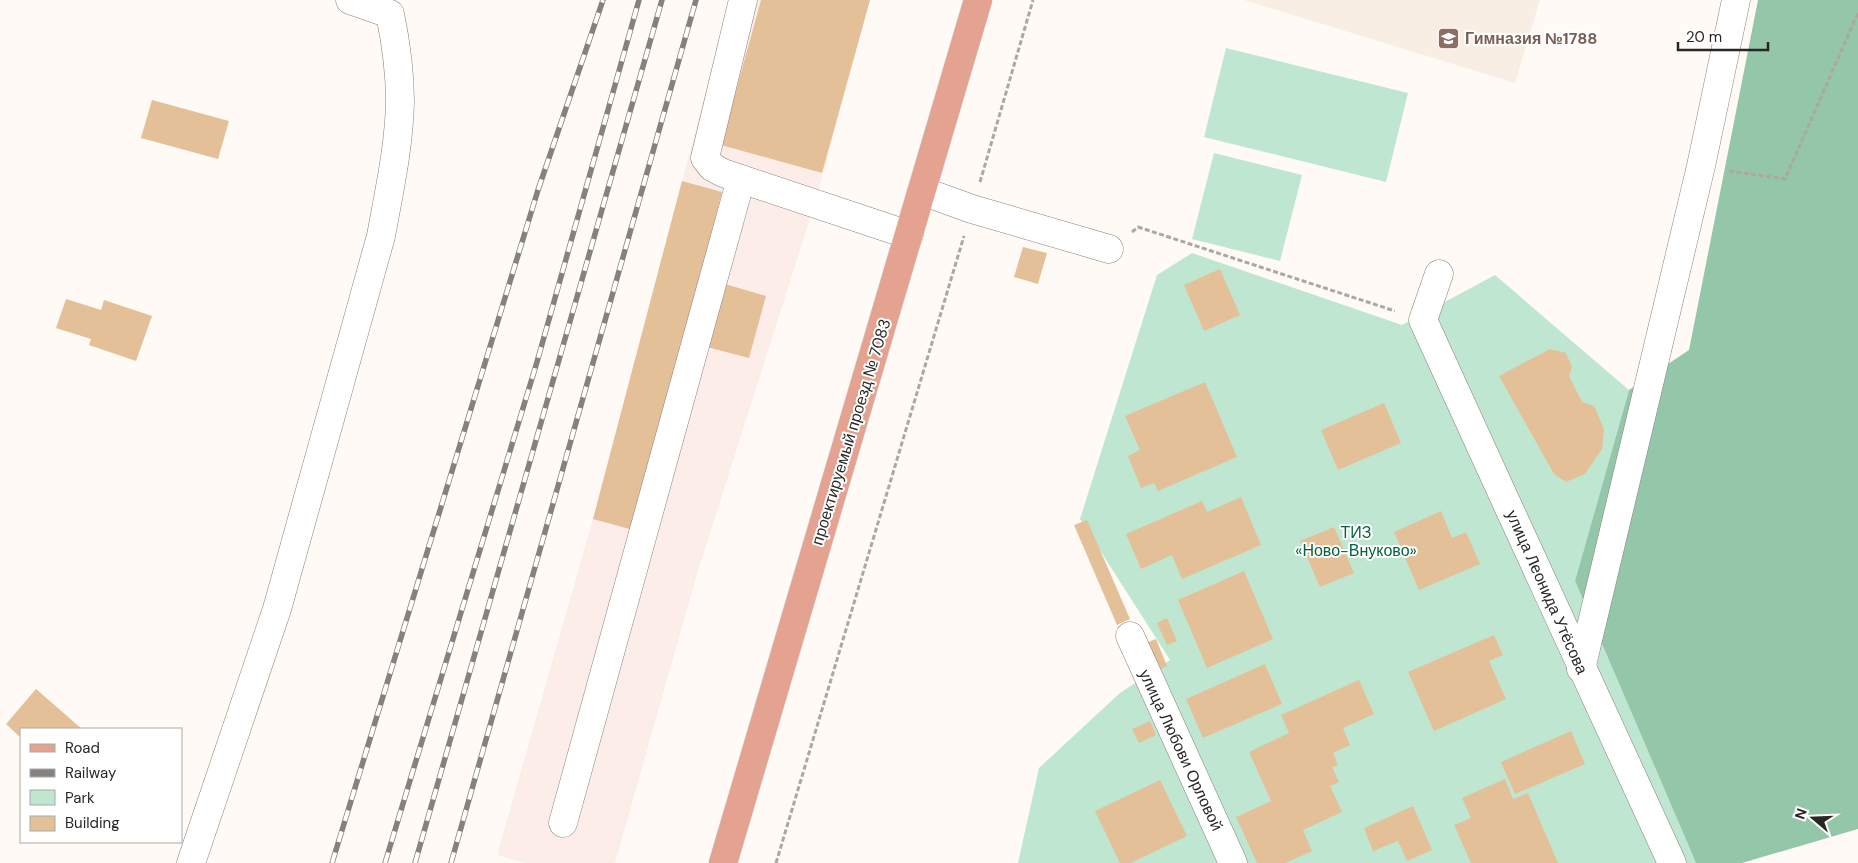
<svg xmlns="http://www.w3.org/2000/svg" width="1858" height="863" viewBox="0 0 1858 863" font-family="'DM Sans',sans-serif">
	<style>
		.industrial { fill: #fdede9 }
		.built { fill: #f9eee3 }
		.green { fill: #bfe6d0 }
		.forest { fill: #94c6aa }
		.building { fill: #e4c098 }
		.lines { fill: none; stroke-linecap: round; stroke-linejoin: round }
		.minor-casing { stroke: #86827d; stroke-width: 29 }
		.major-casing { stroke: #d8d8d8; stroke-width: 29 }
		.path { stroke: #aba7a3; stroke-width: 3; stroke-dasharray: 5 2.5; stroke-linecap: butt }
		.minor { stroke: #fff; stroke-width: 28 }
		.major { stroke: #e3a390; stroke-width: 28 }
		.rail-casing { stroke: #84817e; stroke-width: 5.5 }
		.rail { stroke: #fff; stroke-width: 4; stroke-dasharray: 11; stroke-linecap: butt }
		.labels { text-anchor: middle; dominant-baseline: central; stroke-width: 4; stroke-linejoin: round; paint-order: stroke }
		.education-label { font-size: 16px; font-weight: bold; fill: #785e54; stroke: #fff; text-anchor: start }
		.street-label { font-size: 16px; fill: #292725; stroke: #fff }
		.park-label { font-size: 16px; fill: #07623f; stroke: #fff }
	</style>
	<rect width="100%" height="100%" fill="#fffaf5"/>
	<polygon class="industrial" points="730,0 870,0 815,203 698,571 615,863 525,863 497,855 593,519"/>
	<polygon class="built" points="1244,0 1540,0 1515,83"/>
	<g class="green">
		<polygon points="1226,48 1408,93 1386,182 1204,137"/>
		<polygon points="1214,153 1302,175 1280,261 1192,239"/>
		<polygon points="1192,253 1402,325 1495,275 1629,390 1575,581 1696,863 1018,863 1039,768 1120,693 1170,660 1080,519 1157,275"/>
	</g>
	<polygon class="forest" points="1758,0 1858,0 1858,829 1742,863 1696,863 1575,581 1629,390 1689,350"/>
	<g class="building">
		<polygon points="761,0 870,0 822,173 721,145"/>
		<polygon points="152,100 229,121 218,159 141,138"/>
		<polygon points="682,181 722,192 633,530 593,519"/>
		<polygon points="1023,247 1047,253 1038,284 1014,277"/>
		<polygon points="1220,269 1240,315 1204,331 1184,285"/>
		<polygon points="725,284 766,296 749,358 707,347"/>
		<polygon points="66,299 101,310 104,300 152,316 136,361 89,345 91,339 56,328"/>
		<polygon points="1550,349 1566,353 1572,367 1569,376 1582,402 1594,406 1604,429 1602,449 1585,474 1566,482 1554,474 1499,376"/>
		<polygon points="1205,382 1237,457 1158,491 1154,483 1141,488 1128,456 1140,450 1125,416"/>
		<polygon points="1384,403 1401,443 1338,470 1321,430"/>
		<polygon points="1241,497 1261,545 1182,579 1172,555 1141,569 1126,534 1202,501 1207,512"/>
		<polygon points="1441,511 1452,538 1466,532 1480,564 1419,590 1394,532"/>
		<polygon points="1087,520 1130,619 1117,625 1074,525"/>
		<polygon points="1334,527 1354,573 1320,587 1300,541"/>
		<polygon points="1244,571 1273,639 1207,668 1178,600"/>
		<polygon points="1167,618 1177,641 1167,645 1157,623"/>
		<polygon points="1494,635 1503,655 1489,661 1506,699 1434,731 1408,672"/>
		<polygon points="1156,639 1167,666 1158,670 1146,643"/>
		<polygon points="1265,664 1282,704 1203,738 1186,699"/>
		<polygon points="1359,680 1374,714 1343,728 1350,745 1333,753 1338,765 1332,767 1339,782 1330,786 1342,812 1303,830 1312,851 1286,863 1257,863 1236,817 1271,801 1249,752 1289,733 1281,715"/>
		<polygon points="36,689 82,729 21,729 21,738 6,724"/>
		<polygon points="1150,721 1156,735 1139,743 1132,729"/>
		<polygon points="1571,731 1585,764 1515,794 1501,762"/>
		<polygon points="1505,779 1513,799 1528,793 1558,863 1471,863 1454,825 1471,818 1462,798"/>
		<polygon points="1160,780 1187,836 1131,863 1120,863 1095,811"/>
		<polygon points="1413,806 1432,850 1407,861 1398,841 1373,851 1364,828"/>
	</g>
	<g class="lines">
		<defs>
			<g id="minor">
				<polyline points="743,0 705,158 712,167 723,173 909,235"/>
				<polyline points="922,191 972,209 1109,249"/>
				<path d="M1439 274 1423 320C1506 501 1588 683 1672 863"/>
				<polyline points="1130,636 1233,863"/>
				<polyline points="1581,669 1701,166 1736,0"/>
				<polyline points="563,823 741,179"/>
				<path d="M191 863 277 609 381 236C389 192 399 147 400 102 400 73 396 43 390 14L350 0"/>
			</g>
			<polyline id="major" points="723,863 978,0"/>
		</defs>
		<use href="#minor" class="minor-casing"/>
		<use href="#major" class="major-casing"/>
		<g class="path">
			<polyline points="1729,171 1785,179 1858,13"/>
			<polyline points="980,182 1033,0"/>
			<polyline points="1132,232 1138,227 1395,311"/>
			<polyline points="776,863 964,236"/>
		</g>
		<use href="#minor" class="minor"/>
		<use href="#major" class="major"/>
		<defs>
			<g id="rail">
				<polyline points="332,863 538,190 603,0"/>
				<polyline points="385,863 537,362 639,0"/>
				<polyline points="415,863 662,0"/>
				<polyline points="451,863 696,0"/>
			</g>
		</defs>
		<use href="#rail" class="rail-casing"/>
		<use href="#rail" class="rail"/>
	</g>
	<defs>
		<symbol id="school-square" viewBox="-11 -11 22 22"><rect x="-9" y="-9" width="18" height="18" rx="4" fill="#8d6e63" stroke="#fff"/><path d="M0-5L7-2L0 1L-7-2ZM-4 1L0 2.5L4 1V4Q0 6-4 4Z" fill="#fff"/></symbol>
	</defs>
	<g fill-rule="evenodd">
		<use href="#school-square" x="1436" y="26" width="25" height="25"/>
	</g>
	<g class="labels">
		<g class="education-label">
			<text x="1465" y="38">Гимназия №1788</text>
		</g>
		<g class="street-label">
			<text transform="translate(851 432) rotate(-73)">проектируемый проезд № 7083</text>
			<text transform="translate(1547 592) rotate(66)">улица Леонида Утёсова</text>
			<text transform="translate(1181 750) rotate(65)">улица Любови Орловой</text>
		</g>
		<g class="park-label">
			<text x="1356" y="532">ТИЗ<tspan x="1356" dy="18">«Ново-Внуково»</tspan></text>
		</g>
	</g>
	<rect x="20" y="728" width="162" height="115" fill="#ffffff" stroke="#a9a9a8"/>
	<rect x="30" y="744" width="25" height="8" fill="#e3a390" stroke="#a9a9a8"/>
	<text x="65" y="753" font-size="15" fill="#292725">Road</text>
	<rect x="30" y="769" width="25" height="8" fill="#84817e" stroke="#a9a9a8"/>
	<text x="65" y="778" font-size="15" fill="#292725">Railway</text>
	<rect x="30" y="790" width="25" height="15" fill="#bfe6d0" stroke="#a9a9a8"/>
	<text x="65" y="803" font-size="15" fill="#292725">Park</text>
	<rect x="30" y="816" width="25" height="15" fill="#e4c098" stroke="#a9a9a8"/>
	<text x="65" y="828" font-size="15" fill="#292725">Building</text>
	<g transform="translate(1813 818) rotate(289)" stroke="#ffffff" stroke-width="4" paint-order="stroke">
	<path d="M0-4L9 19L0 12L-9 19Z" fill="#292725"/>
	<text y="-8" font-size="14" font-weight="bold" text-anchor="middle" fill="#292725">N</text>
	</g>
	<path d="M1678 42v8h90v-8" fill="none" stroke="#292725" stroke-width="2.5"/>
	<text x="1686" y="42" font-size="15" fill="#292725" stroke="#ffffff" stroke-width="4" paint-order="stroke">20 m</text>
</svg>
